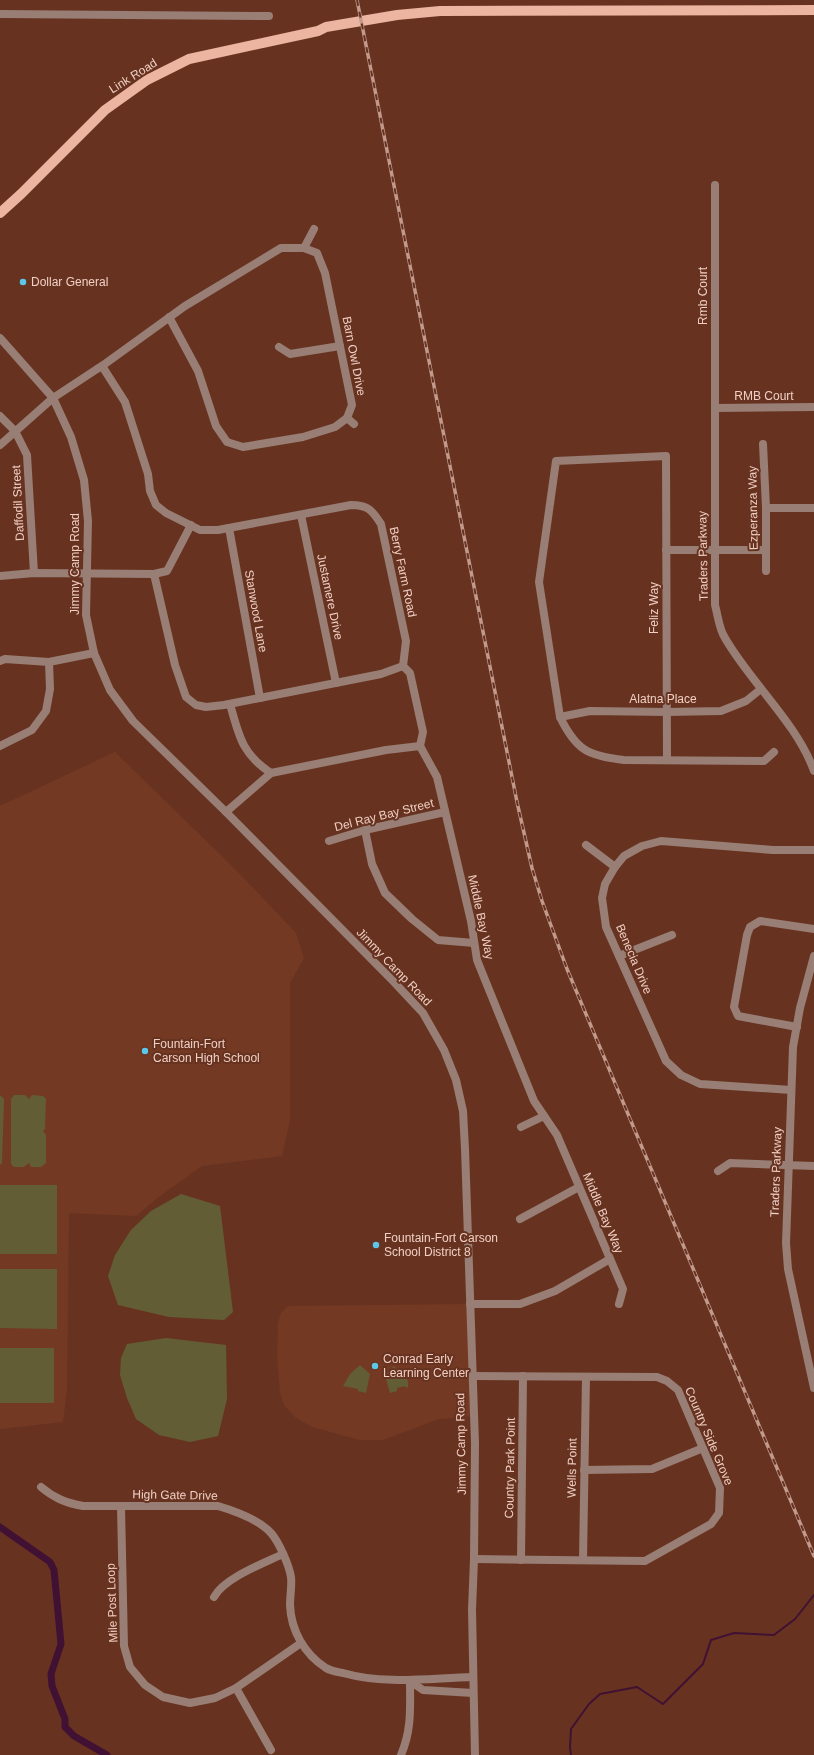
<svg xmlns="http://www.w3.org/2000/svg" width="814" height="1755" viewBox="0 0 814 1755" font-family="Helvetica,sans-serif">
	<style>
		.built { fill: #743923 }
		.green { fill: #635d35 }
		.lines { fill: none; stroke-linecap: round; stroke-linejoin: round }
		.stream { stroke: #411133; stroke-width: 2 }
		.canal { stroke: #411133; stroke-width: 7 }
		.minor { stroke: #987e74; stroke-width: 8 }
		.major { stroke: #ebb5a2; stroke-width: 10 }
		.rail-casing { stroke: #c29a8d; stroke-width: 3.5 }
		.rail { stroke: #673320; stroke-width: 2; stroke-dasharray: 6; stroke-linecap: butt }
		.poi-dot { fill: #5cc7e8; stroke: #673320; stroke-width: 1.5 }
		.labels { text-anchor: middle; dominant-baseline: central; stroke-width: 4; stroke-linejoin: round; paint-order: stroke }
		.street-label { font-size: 12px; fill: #f0cfc4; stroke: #673320 }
		.poi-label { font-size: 12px; fill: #f0cfc4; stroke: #673320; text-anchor: start }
	</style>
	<rect width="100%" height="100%" fill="#673320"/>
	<g class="built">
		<polygon points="115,752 237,871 296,933 304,958 290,983 290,1120 282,1156 202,1166 160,1196 136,1216 69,1213 67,1389 63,1422 0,1429 0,806"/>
		<polygon points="470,1304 474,1416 439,1419 383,1440 360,1440 312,1427 296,1418 284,1405 280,1392 277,1357 278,1323 281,1313 288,1306"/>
	</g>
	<g class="green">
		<polygon points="0,1095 4,1099 2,1163 0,1165"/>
		<polygon points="14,1095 25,1095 29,1099 32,1095 43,1096 46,1099 45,1129 43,1131 46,1135 46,1163 41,1167 31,1167 29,1163 24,1167 14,1167 11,1164 11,1099"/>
		<rect x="0" y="1185" width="57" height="69"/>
		<polygon points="181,1194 220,1206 233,1312 224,1320 169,1317 118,1305 108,1276 115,1255 131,1230 151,1211"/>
		<polygon points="0,1269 57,1269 57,1329 0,1328"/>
		<polygon points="166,1338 226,1345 227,1399 218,1436 190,1442 159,1435 136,1419 127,1398 120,1375 121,1358 127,1344"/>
		<rect x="0" y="1348" width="54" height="55"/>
		<polygon points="360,1365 370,1374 366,1393 358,1391 358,1389 343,1386 350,1374"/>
		<path d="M394 1366C400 1374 410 1376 408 1387L406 1388 405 1386 397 1388V1391L390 1393 385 1375Z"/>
	</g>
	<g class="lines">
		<polyline class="stream" points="571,1755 570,1747 571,1729 589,1704 600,1694 637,1687 663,1704 703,1664 711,1640 734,1633 774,1635 795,1619 814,1595"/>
		<polyline class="canal" points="0,1527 50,1562 54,1570 61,1644 51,1674 52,1686 65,1719 65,1727 74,1736 107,1755"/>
		<g class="minor">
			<polyline points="0,14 269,16"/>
			<path d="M715 185V605C718 616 719 629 725 638 750 682 797 723 814 771"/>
			<polyline points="304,248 314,229"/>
			<polyline points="0,338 53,398 71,437 84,480 88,521 86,615 94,653 110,690 133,721 226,812 394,982 423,1013 444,1050 456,1080 463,1111 465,1149 475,1443 474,1559 472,1610 475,1755"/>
			<polyline points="279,347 290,354 340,346"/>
			<path d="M102 366 125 402 148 474 150 491 156 505 166 513 200 530H218L351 505C368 505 372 510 381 524L406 641 403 666 381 674 224 705 206 707 196 705 186 697 175 665 154 574"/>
			<polyline points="715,408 814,407"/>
			<polyline points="0,416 15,431 27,455 34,573"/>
			<polyline points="347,418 354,424"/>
			<polyline points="763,444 766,508 766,571"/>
			<polyline points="0,445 53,398 97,369 102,366 185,306 281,248 304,248 317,253 325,273 352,405 347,418 335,427 303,437 243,447 227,442 216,426 198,371 169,317"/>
			<polyline points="766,508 814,508"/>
			<polyline points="301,515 336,683"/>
			<polyline points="229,528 260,698"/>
			<polyline points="666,550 766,550"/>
			<polyline points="0,576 34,573 154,574 167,571 191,525"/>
			<polyline points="0,661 5,659 49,662 94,653"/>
			<polyline points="403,666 410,673 423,732 420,746"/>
			<path d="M230 704C239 736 242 754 271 773"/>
			<polyline points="560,717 590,711 667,712 721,711 746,701 761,689"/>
			<polyline points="0,746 32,730 46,711 50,689 49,662"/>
			<path d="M667 760 666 456 556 461 539 582 560 717C576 750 588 756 624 760L764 761 774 752"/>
			<polyline points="226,812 271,773 386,750 420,746 437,777 471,921 477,960 534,1101 557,1135 623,1289 619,1304"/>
			<polyline points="365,830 372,864 385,893 412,919 438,940 474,943"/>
			<polyline points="329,841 365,830 445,812"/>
			<polyline points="586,845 615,867"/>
			<polyline points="619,956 672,935"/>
			<polyline points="814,956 800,1008 793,1047 786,1243 788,1269 814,1388"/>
			<polyline points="797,1027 738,1016 734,1007 747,935 750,927 760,921 814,929"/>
			<polyline points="791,1090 700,1084 681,1075 666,1061 606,927 602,898 605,884 615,867 624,856 642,846 661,841 773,850 814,850"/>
			<polyline points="521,1127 544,1116"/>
			<polyline points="718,1171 730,1163 814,1166"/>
			<polyline points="520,1219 579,1187"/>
			<polyline points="470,1304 520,1304 555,1291 610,1259"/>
			<polyline points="472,1376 657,1377 667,1381 678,1390 720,1488 719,1513 711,1524 645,1561 474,1559"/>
			<polyline points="584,1470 652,1469 703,1448"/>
			<path d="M41 1487C54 1498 66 1503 83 1506H218C235 1511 259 1520 271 1533 279 1542 289 1565 291 1577 292 1586 290 1596 290 1605 291 1630 304 1654 326 1668 331 1671 338 1672 343 1673 386 1685 429 1678 473 1677"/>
			<polyline points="121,1507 124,1646 130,1667 145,1685 163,1697 190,1703 215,1698 236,1688 301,1643"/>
			<polyline points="521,1560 523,1376"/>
			<polyline points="583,1560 586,1377"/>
			<path d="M214 1597C224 1578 264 1563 283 1554"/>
			<polyline points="410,1681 423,1690 473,1693"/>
			<polyline points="236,1688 271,1750"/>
			<path d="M401 1755C412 1729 410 1708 410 1681"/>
		</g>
		<polyline class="major" points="0,213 21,194 105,110 147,80 189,59 318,31 326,27 397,15 440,11 814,10"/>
		<defs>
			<polyline id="rail" points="357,0 517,802 532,868 542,901 567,969 814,1556"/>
		</defs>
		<use href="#rail" class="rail-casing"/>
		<use href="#rail" class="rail"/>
	</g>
	<g class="poi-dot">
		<circle cx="23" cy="282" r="4"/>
		<circle cx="145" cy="1051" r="4"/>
		<circle cx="376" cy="1245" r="4"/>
		<circle cx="375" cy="1366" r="4"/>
	</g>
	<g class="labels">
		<g class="street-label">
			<text transform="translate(133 76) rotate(-32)">Link Road</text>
			<text transform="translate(703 296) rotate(-90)">Rmb Court</text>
			<text transform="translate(354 356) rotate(79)">Barn Owl Drive</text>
			<text x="764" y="396">RMB Court</text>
			<text transform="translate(18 503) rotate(-93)">Daffodil Street</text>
			<text transform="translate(753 508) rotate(-91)">Ezperanza Way</text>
			<text transform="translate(703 556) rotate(-91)">Traders Parkway</text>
			<text transform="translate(75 564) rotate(-90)">Jimmy Camp Road</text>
			<text transform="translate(403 572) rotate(78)">Berry Farm Road</text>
			<text transform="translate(330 597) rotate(78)">Justamere Drive</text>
			<text transform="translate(654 608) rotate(-90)">Feliz Way</text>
			<text transform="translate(256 611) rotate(80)">Stanwood Lane</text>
			<text x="663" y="699">Alatna Place</text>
			<text transform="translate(384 815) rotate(-14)">Del Ray Bay Street</text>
			<text transform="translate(481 917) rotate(78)">Middle Bay Way</text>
			<text transform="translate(634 959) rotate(67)">Benecia Drive</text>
			<text transform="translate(394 967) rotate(46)">Jimmy Camp Road</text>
			<text transform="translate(776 1172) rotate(-88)">Traders Parkway</text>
			<text transform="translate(603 1213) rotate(67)">Middle Bay Way</text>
			<text transform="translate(709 1436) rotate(67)">Country Side Grove</text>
			<text transform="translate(461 1444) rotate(-91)">Jimmy Camp Road</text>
			<text transform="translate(510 1468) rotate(-89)">Country Park Point</text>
			<text transform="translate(572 1468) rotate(-89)">Wells Point</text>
			<text transform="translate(175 1495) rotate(1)">High Gate Drive</text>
			<text transform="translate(112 1603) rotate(-92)">Mile Post Loop</text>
		</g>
		<g class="poi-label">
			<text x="31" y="282">Dollar General</text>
			<text x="153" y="1044">Fountain-Fort<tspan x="153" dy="14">Carson High School</tspan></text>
			<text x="384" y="1238">Fountain-Fort Carson<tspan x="384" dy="14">School District 8</tspan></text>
			<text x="383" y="1359">Conrad Early<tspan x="383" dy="14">Learning Center</tspan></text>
		</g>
	</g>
</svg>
